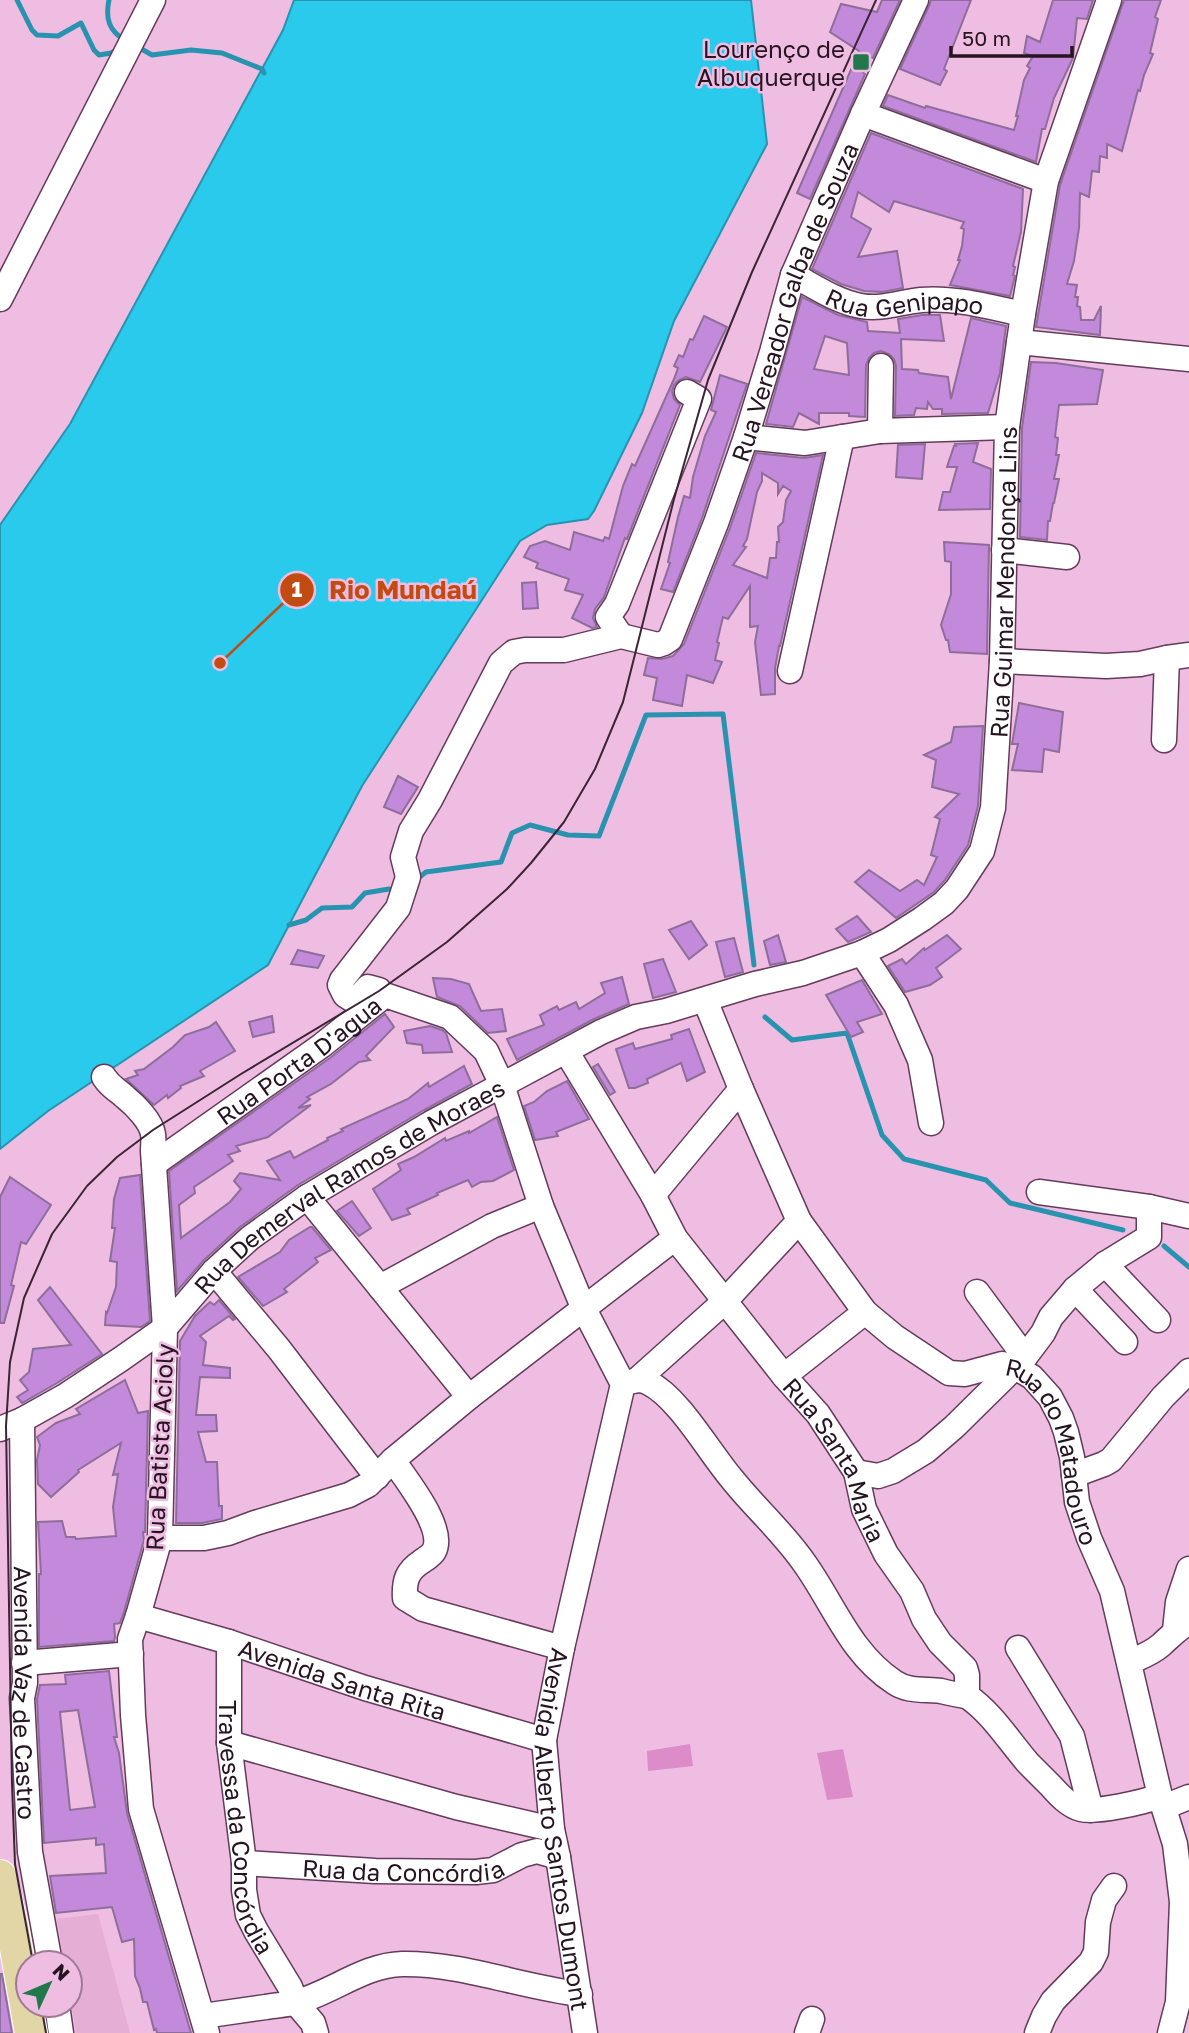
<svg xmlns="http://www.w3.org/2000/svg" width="1189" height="2033" viewBox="0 0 1189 2033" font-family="'Golos Text',sans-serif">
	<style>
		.built { fill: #e5aed5 }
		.green { fill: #dc8cc9 }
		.water { fill: #29caeb; stroke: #2893ae; stroke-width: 2 }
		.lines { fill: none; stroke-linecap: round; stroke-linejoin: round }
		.stream { stroke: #2893ae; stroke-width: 5 }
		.building { fill: #c389da; stroke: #8d6e9a; stroke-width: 2; fill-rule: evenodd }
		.minor-casing { stroke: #653b5b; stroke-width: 27 }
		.major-casing { stroke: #fff; stroke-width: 34 }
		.minor { stroke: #fff; stroke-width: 24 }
		.major { stroke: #e2d6a6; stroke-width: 32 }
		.tram { stroke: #3a2534; stroke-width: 2 }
		.poi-dot { fill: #21784b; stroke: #efbde2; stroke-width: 2.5 }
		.labels { text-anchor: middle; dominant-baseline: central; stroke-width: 5; stroke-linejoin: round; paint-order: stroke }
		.poi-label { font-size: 24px; fill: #261421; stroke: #efbde2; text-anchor: end }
		.street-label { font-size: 24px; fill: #261421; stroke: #efbde2 }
		.leader { fill: none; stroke: #c14b10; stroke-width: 2.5 }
		.callout-dot { fill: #c14b10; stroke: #efbde2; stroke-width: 2.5 }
		.mark-label { font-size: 21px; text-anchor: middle; font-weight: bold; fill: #fff }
		.callout-label { font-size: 26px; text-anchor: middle; font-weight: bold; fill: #c14b10; stroke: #efbde2; stroke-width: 5; stroke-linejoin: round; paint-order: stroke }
	</style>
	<rect width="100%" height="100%" fill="#efbde2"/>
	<polygon class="built" points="98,1914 130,2033 76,2033 70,1997 70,1963 64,1963 57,1919"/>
	<g class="green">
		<polygon points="690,1744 693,1766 648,1771 647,1751"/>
		<polygon points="843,1749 853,1797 827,1800 817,1753"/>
	</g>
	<polygon class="water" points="294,0 751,0 767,144 674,321 642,413 594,511 588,519 547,525 520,541 362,786 268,965 48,1111 0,1149 0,525 70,424 283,30"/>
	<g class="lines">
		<g class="stream">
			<polyline points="17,0 32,30 37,35 58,36 81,23 94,50 99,55 111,53 117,50"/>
			<path d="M109 0C105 19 109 31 126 41"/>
			<polyline points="138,47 152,55 191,50 222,53 262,69 264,73"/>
			<polyline points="417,879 426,872 501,862 512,833 530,825 568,835 599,836 646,715 723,714 754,965"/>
			<polyline points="289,925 306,920 322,908 352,907 365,893 389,889"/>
			<polyline points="765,1017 792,1040 847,1033 882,1135 904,1159 986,1180 1010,1203 1123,1230"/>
			<polyline points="1164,1246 1189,1267"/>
		</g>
	</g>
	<g class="building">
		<polygon points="882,0 900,0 873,58 859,53 859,51 830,32 841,4 877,12"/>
		<polygon points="931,0 971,0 944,69 947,71 940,85 900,69 929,6"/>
		<polygon points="1053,0 1093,0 1087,19 1077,18 1073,58 1054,98 1045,129 1042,129 1036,162 883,106 888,95 925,108 926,106 1014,130 1018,116 1016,116 1024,80 1030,68 1027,66 1033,56 1024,53 1027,36 1040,42"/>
		<polygon points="1124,0 1161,0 1155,17 1158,19 1150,53 1153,54 1144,75 1140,91 1138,90 1122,151 1107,144 1107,158 1100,156 1099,172 1092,171 1089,197 1080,193 1079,228 1074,261 1067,284 1077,285 1075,297 1078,297 1077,306 1080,307 1081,320 1094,320 1101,306 1100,335 1036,327 1060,185"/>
		<polygon points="853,65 865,74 810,199 797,193"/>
		<polygon points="871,133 1023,189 1021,232 1013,266 1015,267 1013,275 1015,276 1010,296 950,285 960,260 958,260 962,246 964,229 961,228 964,222 894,201 889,212 858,192 851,217 871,229 858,257 897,251 903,288 882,292 864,291 841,284 812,269"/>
		<path d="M802 297 838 315 867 322 868 331 900 333 898 319 922 315H940L944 341 901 339 902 369 918 370 919 373 948 377 951 399 971 318 1006 326 1000 373 988 413 942 414V409H933L928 402 927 409 916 408 914 415 895 416 896 366 894 359 889 354 881 351 874 353 869 358 866 365 865 417 849 416V413H819V424L799 413 793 427 766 424ZM825 336 847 343 849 375 814 369Z"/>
		<polygon points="704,316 727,327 700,382 686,377 679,380 674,385 672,391 674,399 680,405 627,539 625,538 604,597 595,609 593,618 597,627 592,628 572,618 583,595 565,590 569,579 536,568 538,563 524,557 530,546 545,541 570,550 574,532 603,541 605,537 609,539 623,486 632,464 635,466 674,379 678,368 674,366 679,355 683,357 690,339 693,340"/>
		<polygon points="1031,362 1056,363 1103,370 1097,404 1059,405 1055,437 1058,438 1056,455 1059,455 1054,479 1059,479 1054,503 1053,503 1050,521 1048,521 1047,540 1020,537 1022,428"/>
		<polygon points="720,375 747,384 702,518 673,592 661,589 670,563 668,562 678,517 684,496 690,498 693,477 705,436 716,412 711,410"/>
		<polygon points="978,443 973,462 991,469 990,509 939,510 943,492 950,492 957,467 947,467 954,446 956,446 955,444"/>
		<polygon points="925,444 922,479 896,477 898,445"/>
		<path d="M756 453 804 458 823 455 780 646H779L775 668V694L761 695 755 642 758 626 750 627V586L728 619 723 617 717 642 719 643 715 660 722 662 713 683 687 675 682 706 653 700 657 678 644 675 648 658 662 659 673 656 684 644 730 528ZM762 473 778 483V494L783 486 791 491 786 500 783 522 778 527 779 542H777L776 558H770L767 578 733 565 746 547 743 546 747 539 757 492 762 481Z"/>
		<polygon points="944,542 989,545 987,654 950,652 948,640 946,640 941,625 951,594 951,562 945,561"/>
		<polygon points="536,582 538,608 523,609 522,583"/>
		<polygon points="1019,703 1063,712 1059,752 1044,749 1042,772 1012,770 1018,744 1012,744"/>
		<polygon points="983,726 978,806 968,845 945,880 934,892 896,918 855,882 869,870 900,891 917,880 924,885 937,857 931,855 940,819 935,817 959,794 932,787 936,760 924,755 951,742 954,727"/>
		<polygon points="398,776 418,787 401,814 384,807"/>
		<polygon points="857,916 871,932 848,942 836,929"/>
		<polygon points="691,921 707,945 689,959 669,930"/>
		<polygon points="778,935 786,962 770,965 764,941"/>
		<polygon points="947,935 961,949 936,968 942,977 930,985 905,992 888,966 902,959 906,964 924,948 925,950"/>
		<polygon points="734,938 743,972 725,977 716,942"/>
		<polygon points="298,950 324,956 318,968 291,964"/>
		<polygon points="663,959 676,992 653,998 644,964"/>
		<polygon points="622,977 629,1004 594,1019 517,1060 507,1039 544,1025 540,1015 557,1006 559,1010 576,1002 579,1009 605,993 601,983"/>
		<polygon points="433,978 451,979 469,984 481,1011 502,1009 506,1031 488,1033 460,1006 437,997"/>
		<polygon points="862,980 882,1014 857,1022 863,1032 851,1037 826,995"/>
		<polygon points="385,1014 394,1027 366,1056 370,1060 359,1062 331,1084 307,1097 310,1099 298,1108 311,1105 268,1137 236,1146 240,1151 228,1155 233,1161 194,1187 195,1193 179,1205 181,1238 230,1202 241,1189 234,1181 240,1173 280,1180 267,1161 290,1151 294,1158 328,1140 327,1138 343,1131 341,1129 408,1099 428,1083 429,1087 464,1066 472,1084 424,1110 298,1185 240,1227 204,1260 177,1291 169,1171 330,1058"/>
		<polygon points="272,1016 274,1032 253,1037 249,1022"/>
		<polygon points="216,1022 235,1051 200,1071 204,1076 180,1086 181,1088 168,1098 167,1095 154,1105 126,1079 138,1075 135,1071 144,1069 173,1047 185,1035 209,1027"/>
		<polygon points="430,1026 442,1030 446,1033 452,1052 423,1053 422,1045 407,1043 404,1031"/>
		<polygon points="689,1029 705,1072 687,1081 681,1063 647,1079 648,1083 635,1088 629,1088 616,1049 633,1043 635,1049 672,1039 671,1035"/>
		<polygon points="598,1064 615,1092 610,1095 593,1067"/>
		<polygon points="567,1081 589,1119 556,1132 558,1136 535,1140 524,1106 534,1102 547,1091"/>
		<polygon points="497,1117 514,1170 493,1181 481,1182 472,1187 468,1180 437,1193 438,1195 407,1209 410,1214 392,1220 373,1189 401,1170 398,1164 414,1157 445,1138 446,1141 469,1131 469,1133"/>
		<polygon points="140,1175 150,1321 141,1327 105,1325 106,1312 107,1313 116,1287 117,1262 110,1261 115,1228 112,1228 114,1199 120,1178"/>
		<polygon points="10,1177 51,1205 26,1244 21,1242 11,1285 14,1286 4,1323 0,1323 0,1197"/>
		<polygon points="352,1201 371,1228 359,1236 337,1211"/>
		<polygon points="310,1227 312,1227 331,1250 315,1258 318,1262 284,1289 287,1292 263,1306 238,1277 280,1252 289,1240"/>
		<polygon points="50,1287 102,1354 57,1383 22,1403 17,1397 28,1390 20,1380 29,1372 33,1349 71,1345 38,1300"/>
		<polygon points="219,1300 235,1319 233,1320 229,1316 200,1336 206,1342 203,1365 230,1368 230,1378 200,1377 196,1415 216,1415 217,1431 198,1432 206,1462 217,1462 219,1506 222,1506 222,1519 202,1523 176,1523 180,1341 195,1316 210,1302 214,1305"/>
		<polygon points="125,1380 138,1413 148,1411 145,1532 143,1532 144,1540 124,1612 120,1623 114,1624 115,1637 114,1641 39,1647 39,1574 41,1574 38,1522 62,1521 66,1537 75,1537 76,1539 116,1536 113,1507 118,1474 113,1475 121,1443 78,1470 79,1472 51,1497 38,1484 37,1460 40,1445 37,1437 56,1423 80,1414 76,1409"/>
		<path d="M109 1671 117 1737H114L119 1753 127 1813 191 2033H157L156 2029 154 2030 147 2002H143L140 1988 135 1976 134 1939 122 1942 112 1907 56 1913 50 1876 106 1873 104 1844 96 1845V1838L44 1843 37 1699 40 1685 66 1684 65 1675ZM78 1710 95 1807 70 1810 60 1712Z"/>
		<polygon points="0,1974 2,1974 12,2033 0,2033"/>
	</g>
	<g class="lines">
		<defs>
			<g id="minor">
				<polyline points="863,114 1046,181"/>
				<path id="s1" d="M793 275C814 286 837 302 861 306 881 310 901 302 921 300 954 297 990 307 1023 314"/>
				<polyline points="0,299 153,0"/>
				<polyline points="1019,342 1189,359"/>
				<polyline points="880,431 881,366"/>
				<polyline points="746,437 805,443 880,431 1007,427"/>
				<polyline points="1004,550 1067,557"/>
				<polyline points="621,636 608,617 617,604 699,399 687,392"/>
				<polyline points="1002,661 1106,666 1140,664 1167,658 1189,655"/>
				<polyline points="790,671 842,437"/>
				<polyline points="1164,740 1167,658"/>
				<polyline points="862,953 896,1005 920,1060 931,1123"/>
				<path id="s2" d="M379 990 368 987 357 999 353 1000 345 995 340 985 342 980 398 908 408 877 403 857 411 831 430 800 501 663 514 652 525 650H564L621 636 658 645 664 643 670 639 716 523 746 437 772 352 793 275 863 114 916 0"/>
				<path id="s3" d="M705 1000 741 1089 799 1221 865 1312 895 1337 949 1373 965 1374 1002 1364 1015 1367 1032 1377 1050 1397 1061 1418 1066 1432 1072 1457 1077 1502 1089 1538 1112 1591 1160 1796 1175 1844 1182 1902 1178 2002 1170 2033"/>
				<path id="s4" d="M566 1051 653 1195 675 1238 784 1376 818 1414 856 1472 864 1509 886 1554 912 1591 924 1619 940 1643 965 1668 967 1675V1696C992 1713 1009 1741 1028 1763 1036 1771 1044 1779 1051 1786 1059 1795 1069 1806 1081 1809 1096 1813 1144 1802 1160 1796"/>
				<path d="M104 1077C111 1088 117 1089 125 1097 135 1105 151 1121 153 1134 154 1139 153 1145 153 1151L165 1328 160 1538 138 1616 130 1639 133 1715 141 1809 207 2033"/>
				<path id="s5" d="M154 1164 321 1046 385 995 450 1017 486 1051 502 1085 541 1206 583 1307 623 1384 562 1648 544 1740 552 1829 558 1857 585 2033"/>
				<polyline points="1039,1192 1149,1207 1189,1216"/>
				<polyline points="653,1195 741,1089"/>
				<polyline points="307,1197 469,1397"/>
				<polyline points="1105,1264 1158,1320"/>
				<polyline points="214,1271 279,1349 377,1477"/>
				<polyline points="380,1287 492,1226 541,1206"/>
				<polyline points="1075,1289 1125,1342"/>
				<polyline points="977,1292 1025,1357"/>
				<polyline points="784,1376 865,1312"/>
				<polyline points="637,1380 724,1302 799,1221"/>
				<path d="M623 1384C633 1381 640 1378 649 1383 679 1398 709 1452 732 1479 755 1508 784 1533 805 1564 834 1605 851 1654 894 1682 908 1692 925 1689 941 1691 949 1693 958 1695 967 1696"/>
				<path id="s6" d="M22 1420 25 1683 22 1698 30 1852 50 1963"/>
				<path id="s7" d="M0 1429 22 1420 65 1396 121 1359 165 1328 214 1271 250 1238 307 1197 431 1123 601 1032 636 1017 666 1011 755 984 803 973 862 953 889 940 922 919 944 903 957 889 982 851 993 808 1002 661 1007 427 1023 314 1046 181 1109 0"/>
				<path d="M393 1460C406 1480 446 1528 434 1551 431 1556 425 1559 421 1562 407 1571 404 1581 405 1598L423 1609 562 1648"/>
				<polyline points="856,1472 878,1476 893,1471 926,1451 954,1427 1025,1357 1043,1333 1051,1317 1075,1289 1105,1264 1149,1237 1149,1207"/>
				<polyline points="1074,1475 1104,1464 1111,1460 1163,1397 1189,1371"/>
				<polyline points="160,1538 204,1538 228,1533 255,1523 349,1495 368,1485 393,1460 469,1397 675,1238"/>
				<path id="s8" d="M138 1616 229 1642 365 1688 544 1740"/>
				<polyline points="1175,1630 1178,1602 1189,1569"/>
				<path id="s9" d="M229 1642V1743L244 1863V1890L248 1915 256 1931 290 1987 296 2003 313 2023 316 2033"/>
				<polyline points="1018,1648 1072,1736 1091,1810"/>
				<path d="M1130 1662C1141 1657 1152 1653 1161 1645 1171 1636 1177 1629 1189 1622"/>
				<polyline points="24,1663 131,1654"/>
				<polyline points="229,1743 456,1807 552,1829"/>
				<polyline points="1164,1807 1189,1797"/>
				<path id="s10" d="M244 1863 375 1871 476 1872 493 1870 522 1855 537 1851 558 1857"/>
				<polyline points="57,2005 61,2033"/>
				<path d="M203 2016C224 2013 245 2010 266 2007 276 2005 287 2005 297 2002 333 1992 364 1965 402 1964 462 1963 520 1987 580 1994"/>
				<polyline points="807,2033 812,2019"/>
				<polyline points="1037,2033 1044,2016 1053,2001 1091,1962 1096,1952 1098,1922 1104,1900 1114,1886"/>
			</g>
			<polyline id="major" points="0,1876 12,1926 31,2033"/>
		</defs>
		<use href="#minor" class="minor-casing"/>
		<use href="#major" class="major-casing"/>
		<use href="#minor" class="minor"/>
		<use href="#major" class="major"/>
		<g class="tram">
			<polyline points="33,1963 15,1864 12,1784 6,1426 10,1362 24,1298 52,1234 87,1186 117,1157 153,1130 241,1074 379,991 447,942 507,889 531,863 564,822 595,769 623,702 674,499 708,380 752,272 876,0"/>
			<polyline points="41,2005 46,2033"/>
		</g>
	</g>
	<rect class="poi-dot" x="852" y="53" width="18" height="18" rx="3.5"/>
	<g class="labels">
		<g class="poi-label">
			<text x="845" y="48">Lourenço de<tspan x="845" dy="28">Albuquerque</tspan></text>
		</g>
		<g class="street-label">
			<text stroke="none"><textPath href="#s1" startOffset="119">Rua Genipapo</textPath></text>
			<text stroke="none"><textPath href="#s2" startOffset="957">Rua Vereador Galba de Souza</textPath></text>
			<text stroke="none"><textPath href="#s7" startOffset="1430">Rua Guimar Mendonça Lins</textPath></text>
			<text stroke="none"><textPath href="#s5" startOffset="178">Rua Porta D'agua</textPath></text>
			<text stroke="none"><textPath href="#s7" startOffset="429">Rua Demerval Ramos de Moraes</textPath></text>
			<text transform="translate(159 1447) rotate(-87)">Rua Batista Acioly</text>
			<text stroke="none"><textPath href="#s3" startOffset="620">Rua do Matadouro</textPath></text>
			<text stroke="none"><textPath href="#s4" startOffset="492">Rua Santa Maria</textPath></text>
			<text stroke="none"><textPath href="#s8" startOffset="214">Avenida Santa Rita</textPath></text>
			<text stroke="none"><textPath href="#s6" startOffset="273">Avenida Vaz de Castro</textPath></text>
			<text stroke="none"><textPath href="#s9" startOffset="187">Travessa da Concórdia</textPath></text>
			<text stroke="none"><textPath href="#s5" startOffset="1220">Avenida Alberto Santos Dumont</textPath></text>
			<text stroke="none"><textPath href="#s10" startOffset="159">Rua da Concórdia</textPath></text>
		</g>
	</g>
	<path class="leader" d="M220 663L297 590"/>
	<g class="callout-dot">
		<circle cx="220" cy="663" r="7"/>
		<circle cx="297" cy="590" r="18"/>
	</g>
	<g class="mark-label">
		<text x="297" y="597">1</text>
	</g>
	<g class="callout-label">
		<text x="403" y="599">Rio Mundaú</text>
	</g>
	<g transform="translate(49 1984) rotate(46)"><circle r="33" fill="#efbde2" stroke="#9f7995" stroke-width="2"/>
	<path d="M0-5L12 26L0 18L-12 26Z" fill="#21784b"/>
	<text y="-10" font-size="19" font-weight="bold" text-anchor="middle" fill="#261421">N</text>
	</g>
	<path d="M951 46v10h121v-10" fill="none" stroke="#261421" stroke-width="3.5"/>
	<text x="962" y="46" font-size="21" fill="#261421" stroke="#efbde2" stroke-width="5" paint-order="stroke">50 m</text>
</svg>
